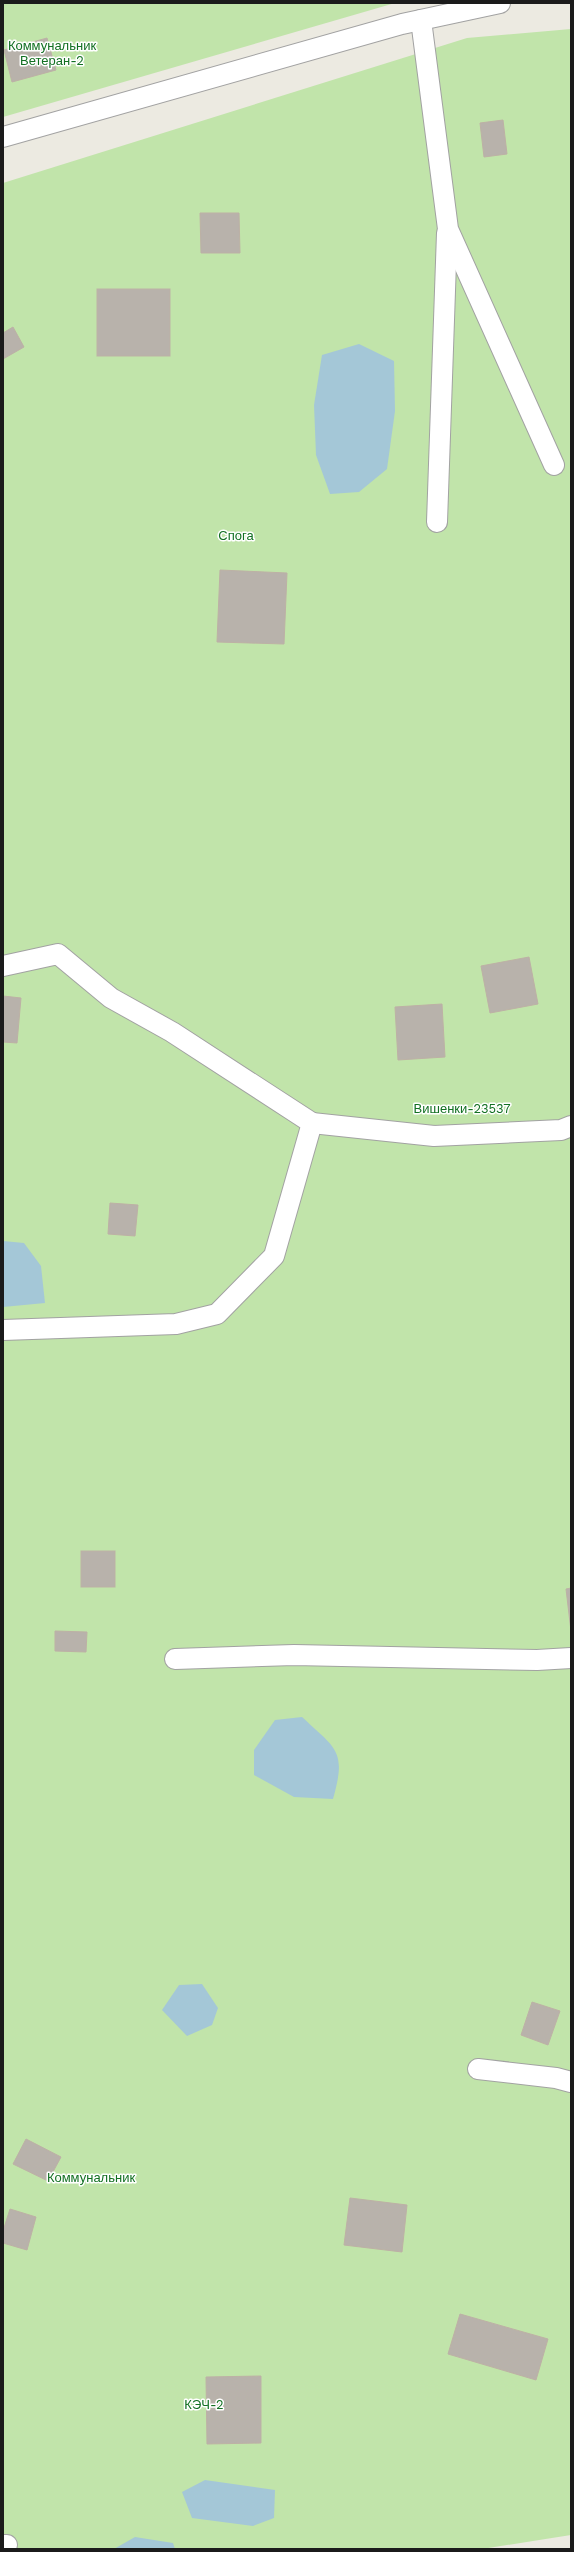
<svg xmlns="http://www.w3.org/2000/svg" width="574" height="2552" viewBox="0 0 574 2552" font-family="'Work Sans',sans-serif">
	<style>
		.grass { fill: #c1e4aa }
		.water { fill: #a4c7d7 }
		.building { fill: #b8b2ab; stroke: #bdb1a5 }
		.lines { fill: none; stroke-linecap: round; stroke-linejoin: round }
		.service-casing { stroke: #a2a2a2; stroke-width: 22 }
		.service { stroke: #fff; stroke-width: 20 }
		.labels { text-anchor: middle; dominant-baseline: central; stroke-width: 3; stroke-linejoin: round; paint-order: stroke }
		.park-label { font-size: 13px; fill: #127022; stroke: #fff }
	</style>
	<rect width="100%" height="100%" fill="#eceae1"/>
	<g class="grass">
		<polygon points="3,3 395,3 3,117"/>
		<polygon points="571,29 571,2535 482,2549 3,2549 3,183 467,38"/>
	</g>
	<g class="water">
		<polygon points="359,344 394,361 395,411 387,469 359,492 330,494 316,455 314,405 322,355"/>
		<polygon points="3,1241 24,1243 41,1266 45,1303 3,1307"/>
		<path d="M302 1717C336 1749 347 1750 333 1799L294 1797 254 1775V1750L275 1720Z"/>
		<polygon points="202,1984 218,2008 212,2025 187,2036 162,2010 179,1985"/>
		<polygon points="205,2480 275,2490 274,2518 253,2526 192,2518 182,2492"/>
		<polygon points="135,2537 173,2543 175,2549 114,2549"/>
	</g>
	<g class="building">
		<polygon points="47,38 56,70 12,82 4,50"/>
		<polygon points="503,120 507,154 484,157 480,123"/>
		<polygon points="200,213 239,213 240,253 201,253"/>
		<rect x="97" y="289" width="73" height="67"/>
		<polygon points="13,327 24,347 3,359 3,333"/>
		<polygon points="220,570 287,573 284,644 217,642"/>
		<polygon points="529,957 538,1004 490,1013 481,966"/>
		<polygon points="3,996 21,998 17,1043 3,1042"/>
		<polygon points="442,1004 445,1057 398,1060 395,1007"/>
		<polygon points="110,1203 138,1205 135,1236 108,1234"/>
		<rect x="81" y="1551" width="34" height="36"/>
		<polygon points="571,1588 571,1631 566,1589"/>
		<polygon points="55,1631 87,1632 86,1652 55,1651"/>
		<polygon points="532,2002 560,2011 548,2045 521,2035"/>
		<polygon points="26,2139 61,2157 48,2181 13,2164"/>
		<polygon points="350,2198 407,2205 402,2252 344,2245"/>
		<polygon points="10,2209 36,2217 27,2250 3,2243 3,2231"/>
		<polygon points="460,2314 548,2339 536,2380 448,2354"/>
		<polygon points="261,2376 261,2443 207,2444 206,2377"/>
	</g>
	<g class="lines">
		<defs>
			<g id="service">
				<polyline points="421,20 448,229 554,465"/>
				<polyline points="3,137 402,24 500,3"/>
				<polyline points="437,522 447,233"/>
				<polyline points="3,966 58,954 111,998 172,1032 312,1123 274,1256 217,1314 176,1324 3,1330"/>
				<polyline points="312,1123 434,1136 561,1130 571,1126"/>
				<polyline points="175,1659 294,1655 537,1660 571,1658"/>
				<polyline points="478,2069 556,2078 571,2082"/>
				<polyline points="3,2545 7,2545"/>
			</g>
		</defs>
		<use href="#service" class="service-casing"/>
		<use href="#service" class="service"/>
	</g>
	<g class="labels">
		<g class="park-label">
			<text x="52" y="45">Коммунальник<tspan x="52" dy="15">Ветеран-2</tspan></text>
			<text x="236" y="535">Спога</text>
			<text x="462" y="1108">Вишенки-23537</text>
			<text x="91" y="2177">Коммунальник</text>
			<text x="204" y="2404">КЭЧ-2</text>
		</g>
	</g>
	<rect width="574" height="2552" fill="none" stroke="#1b1b1b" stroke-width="8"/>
</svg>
